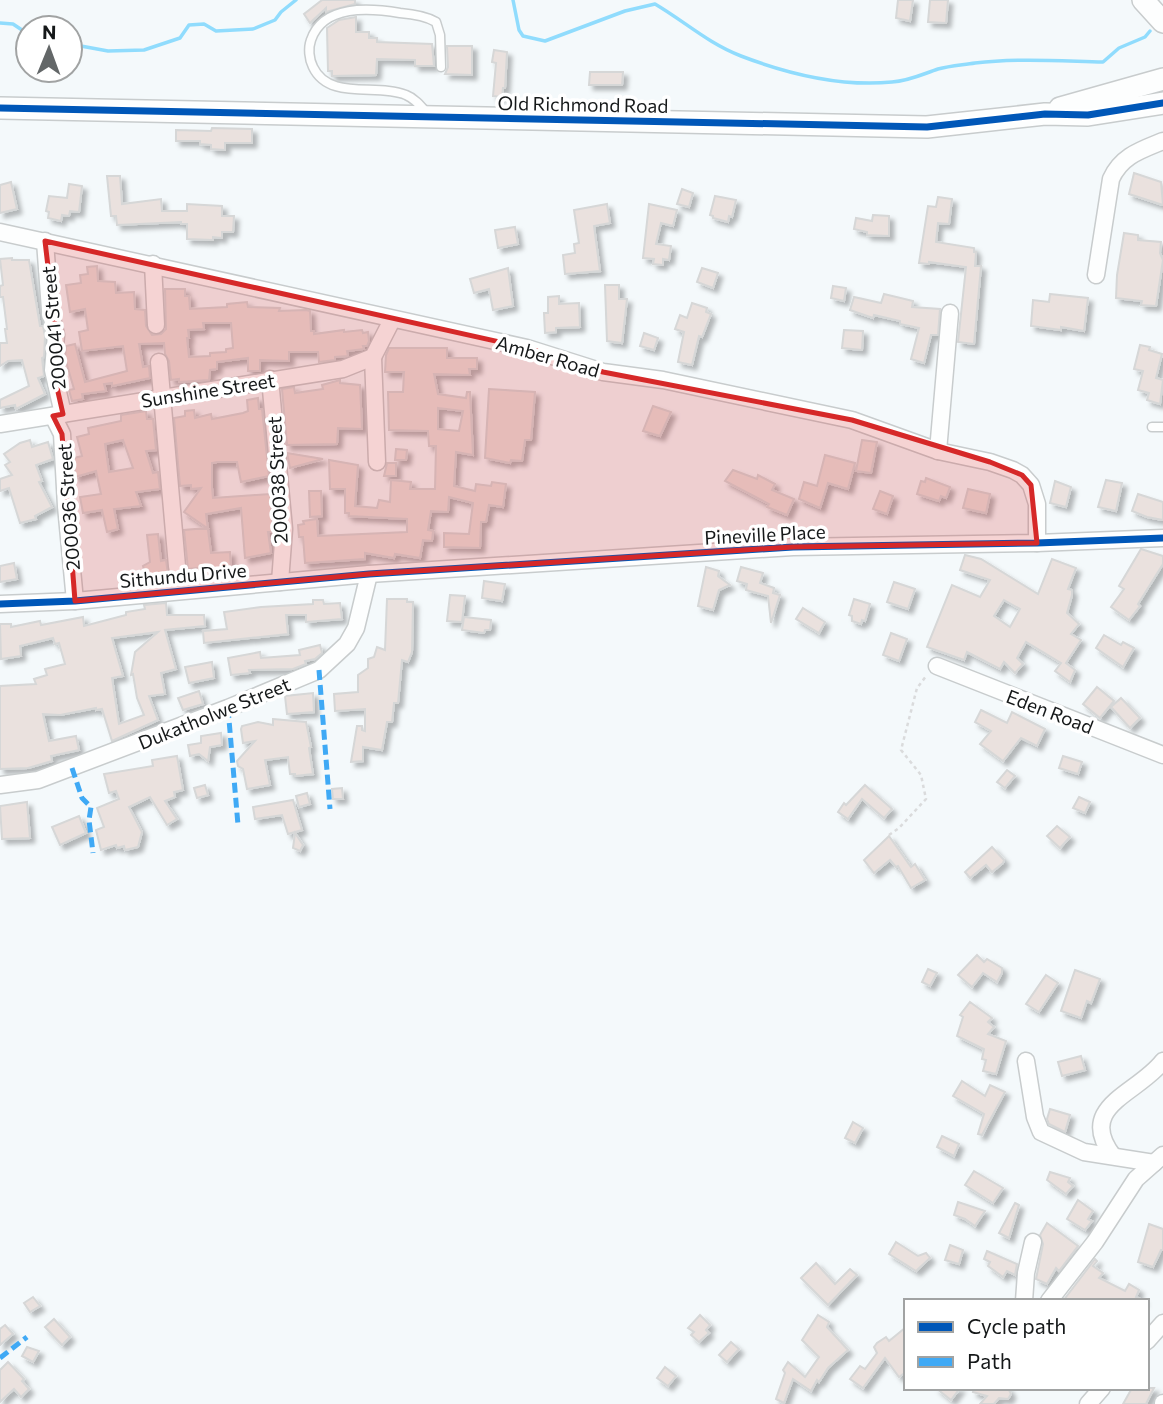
<svg xmlns="http://www.w3.org/2000/svg" width="1163" height="1404" viewBox="0 0 1163 1404" font-family="Commissioner,sans-serif">
	<style>
		.lines { fill: none; stroke-linecap: round; stroke-linejoin: round }
		.stream { stroke: #90dcfd; stroke-width: 3.5 }
		.building { fill: #eae1de; stroke: #d6d7d7; stroke-width: 2; fill-rule: evenodd; filter: url(#shadow) }
		.lane-casing { stroke: #c8cccd; stroke-width: 11 }
		.street-casing { stroke: #c8cccd; stroke-width: 19 }
		.secondary-casing { stroke: #c8cccd; stroke-width: 24 }
		.path { stroke: #dadbdc; stroke-width: 2.5; stroke-dasharray: 3.5 3.5; stroke-linecap: butt }
		.lane { stroke: #fdfefe; stroke-width: 8 }
		.street { stroke: #fdfefe; stroke-width: 16 }
		.secondary { stroke: #fdfefe; stroke-width: 21 }
		.quiet { stroke: #3fa9f5; stroke-width: 5; stroke-dasharray: 10 5; stroke-linecap: butt }
		.cycleway-casing { stroke: #fff; stroke-width: 11 }
		.cycleway { stroke: #0057b8; stroke-width: 7 }
		.marked { fill: #d62828; fill-opacity: 0.2; stroke: #d62828; stroke-width: 5; stroke-linejoin: round }
		.labels { text-anchor: middle; dominant-baseline: central; stroke-width: 7; stroke-linejoin: round; paint-order: stroke }
		.street-label { font-size: 19px; fill: #151819; stroke: #fff }
	</style>
	<defs>
		<filter id="shadow"><feDropShadow dx="4.5" dy="4.5" stdDeviation="2" flood-color="#0004"/></filter>
	</defs>
	<rect width="100%" height="100%" fill="#f4f9fb"/>
	<g class="lines">
		<g class="stream">
			<path d="M513 0 519 30 523 36 545 41 625 11 655 4C684 21 709 44 741 56 788 74 841 87 892 82 909 81 923 74 938 69 950 66 963 65 975 63 1018 58 1060 61 1103 62L1119 48 1145 37 1150 31"/>
			<polyline points="0,23 13,24 28,34"/>
			<polyline points="70,44 108,51 144,50 180,38 189,25 204,24 216,31 253,29 275,20 281,12 296,0"/>
		</g>
	</g>
	<g class="building">
		<polygon points="322,0 355,0 355,4 326,12 326,8 310,23 304,14"/>
		<polygon points="898,0 913,0 910,21 896,18"/>
		<polygon points="930,0 948,0 946,23 928,22"/>
		<polygon points="356,17 356,32 369,32 369,38 377,38 377,42 432,44 434,66 415,66 415,60 377,59 376,75 332,76 332,71 328,71 327,28 339,20"/>
		<polygon points="447,46 472,46 472,75 445,74 448,67"/>
		<polygon points="494,50 507,52 505,88 503,88 502,97 493,96 496,63 492,62"/>
		<polygon points="590,72 623,72 622,85 589,85"/>
		<polygon points="212,128 252,129 252,143 225,143 225,150 211,149 211,145 200,144 200,141 176,141 176,130 211,131"/>
		<polygon points="1134,173 1161,182 1163,205 1129,194"/>
		<polygon points="107,176 120,176 122,204 161,199 162,211 187,211 187,204 222,206 222,216 234,216 233,232 222,232 222,238 213,237 213,240 187,239 187,224 181,224 181,222 117,225 116,216 111,216"/>
		<polygon points="11,182 17,209 0,213 0,185"/>
		<polygon points="69,184 82,186 79,212 70,211 69,216 62,215 61,221 48,218 49,212 46,211 49,196 67,198"/>
		<polygon points="682,189 693,193 689,207 677,204"/>
		<polygon points="715,196 736,200 732,217 729,216 728,222 713,218 713,216 710,215"/>
		<polygon points="938,197 952,199 949,224 938,223 936,242 974,248 974,252 976,252 975,266 981,266 974,344 958,342 966,267 929,262 929,264 919,263 928,206 936,207"/>
		<polygon points="607,204 610,223 594,226 600,271 565,274 563,255 575,253 574,244 579,243 574,210"/>
		<polygon points="649,204 677,210 673,226 661,223 656,244 671,246 669,260 663,259 663,265 653,264 654,259 643,258"/>
		<polygon points="873,215 889,216 889,236 867,235 867,232 854,229 856,218 872,221"/>
		<polygon points="515,227 518,244 498,248 495,230"/>
		<polygon points="1124,233 1138,235 1138,240 1161,242 1160,253 1163,260 1156,306 1141,305 1142,301 1116,298 1117,275"/>
		<polygon points="12,258 12,260 29,260 40,326 43,326 45,336 44,357 42,358 44,376 38,378 45,394 16,409 15,405 0,408 0,400 29,386 22,360 8,361 0,366 0,343 7,343 5,329 7,329 3,297 0,297 0,286 3,285 0,259"/>
		<path d="M97 266 98 281 115 282 116 293 134 292 135 309 145 310 146 326 152 335 161 334 166 329 165 289H185V296H189L190 309 227 307V304L247 302 248 307 280 308 279 311 306 310 310 311 311 331H314V334L344 330V332L362 330 363 333 368 332 369 341 367 346H363L364 349 347 351 348 356 335 357V360L319 362 318 352H289V361L260 360V371H248V358L217 362V369L210 370 209 380 179 382V379L171 380 169 361 165 354 164 343 139 344 143 367 149 366 150 378 112 386V383L104 384 106 391 82 394 83 399 72 401 69 390 74 389 65 358 66 346 75 344 85 382 127 371 123 346 82 351 79 332 88 330 85 309 70 312 66 285 81 283 80 275 88 274 87 267ZM203 323H231L233 348 226 349V352L210 353V356L189 357 187 338H189L188 330 204 329Z"/>
		<polygon points="508,268 513,306 493,310 489,289 474,293 470,279"/>
		<polygon points="702,268 718,273 713,288 697,282"/>
		<polygon points="605,285 619,285 619,299 627,299 622,343 607,341"/>
		<polygon points="833,286 846,288 844,301 831,298"/>
		<polygon points="884,294 913,301 912,307 940,309 938,335 931,335 924,363 911,359 919,328 900,324 900,321 874,315 873,318 850,310 854,297 881,303"/>
		<polygon points="1050,294 1088,298 1084,331 1061,327 1061,330 1031,326 1033,300 1049,302"/>
		<polygon points="559,296 559,304 579,303 580,327 556,328 556,332 545,333 544,313 548,313 548,297"/>
		<polygon points="692,303 707,308 706,312 711,314 702,337 699,336 692,365 678,362 684,332 675,329 680,315 687,318"/>
		<polygon points="844,330 863,331 862,350 842,348"/>
		<polygon points="644,333 658,338 654,350 640,346"/>
		<polygon points="1140,345 1150,347 1149,350 1162,354 1156,378 1163,380 1160,404 1147,400 1149,393 1138,390 1143,371 1134,369"/>
		<path d="M389 348H447V358H477V369H469L470 375 434 374 438 394 466 398 467 392H470L473 455 456 452 454 486 475 491 476 484 491 486 492 482 506 484 503 507 489 505 486 522H481L480 548 444 547V533L469 534 473 503 449 497 448 512 431 511 428 530 433 531 432 541 423 540 420 558 395 554 394 558 365 553V559L305 563 303 537H299L298 525 304 524 303 521 317 519 318 536 407 532V519L349 516V513H345V489H330L329 460 358 465 355 506 377 508 379 500 390 502 391 480 411 482 410 489H435L436 446H429L428 431 389 430 388 392H403L404 372H385L386 355ZM438 408 463 411 459 431 438 429Z"/>
		<polygon points="340,380 340,383 360,385 362,429 338,428 337,444 287,445 282,389 294,387 295,393 323,389 322,385"/>
		<polygon points="489,389 535,392 531,440 525,440 522,461 511,460 510,463 485,458"/>
		<polygon points="258,398 259,409 262,409 269,476 241,482 237,462 217,462 212,463 212,488 213,498 270,494 273,529 273,532 268,532 271,553 245,558 241,508 206,514 211,553 230,552 231,572 198,576 197,568 188,569 184,530 207,528 184,512 201,488 191,489 191,485 180,486 174,418 185,416 185,411 194,410 195,418 211,414 212,419 243,413 248,411 247,400"/>
		<polygon points="653,406 671,412 660,436 643,431"/>
		<path d="M146 411 147 419H153L156 450 146 451 153 473 158 472 160 489 136 492 141 506 114 509 118 529 107 532 102 510 83 513 80 497 101 494 96 471 75 477 74 458 82 456 77 437 89 434 88 428 121 421V415ZM123 440 133 468 109 472 105 444Z"/>
		<polygon points="30,440 32,447 48,442 53,459 36,465 42,481 39,482 52,507 35,516 36,519 20,523 9,488 0,491 0,479 12,475 5,465 10,462 4,454 20,443"/>
		<polygon points="862,440 877,442 871,473 856,471"/>
		<polygon points="396,449 407,450 406,460 395,460"/>
		<polygon points="287,453 323,459 290,468"/>
		<polygon points="825,455 855,463 848,489 828,483 820,508 799,499 804,482 817,486"/>
		<polygon points="387,463 396,463 396,476 384,476"/>
		<polygon points="733,470 757,479 758,475 775,484 772,490 794,499 787,515 767,507 769,504 725,481"/>
		<polygon points="926,478 950,487 946,498 941,496 939,501 917,494 921,481 925,482"/>
		<polygon points="1106,480 1122,483 1116,511 1098,507"/>
		<polygon points="1055,481 1071,487 1066,507 1050,503"/>
		<polygon points="968,489 990,494 986,513 963,508"/>
		<polygon points="309,491 321,491 322,516 310,517"/>
		<polygon points="880,491 893,496 887,514 873,509"/>
		<polygon points="1138,494 1163,502 1163,520 1147,517 1132,511"/>
		<polygon points="158,534 161,561 166,560 169,581 148,584 143,566 150,562 147,535"/>
		<polygon points="1141,549 1163,556 1163,564 1138,604 1140,606 1129,620 1111,607 1124,589 1119,586"/>
		<path d="M965 555 981 559 1038 594 1052 559 1076 568 1068 589 1072 590V595L1067 613 1079 624 1071 634 1081 640 1066 663 1075 670 1070 682 1055 671 1061 663 1026 642 1017 658 1023 664 1015 673 1004 662 1000 669 967 652 964 660 927 647 952 585 980 597 990 580 960 570ZM1004 600 1020 609 1010 627 994 616Z"/>
		<polygon points="14,563 17,579 0,582 0,566"/>
		<polygon points="706,567 719,571 718,576 730,585 719,590 713,610 698,606"/>
		<polygon points="741,567 763,573 760,583 774,588 773,593 780,595 771,623 768,596 746,590 747,584 737,581"/>
		<polygon points="484,581 505,584 502,601 482,598"/>
		<polygon points="894,582 915,589 908,609 887,602"/>
		<polygon points="450,595 465,596 462,622 447,621"/>
		<polygon points="387,599 407,599 407,602 413,602 412,652 408,662 402,660 398,703 394,703 392,722 387,722 382,750 363,747 363,761 351,762 357,726 362,726 362,730 365,731 365,709 335,711 334,694 358,692 358,675 368,668 368,659 374,657 377,647 385,650"/>
		<polygon points="854,599 870,604 865,621 862,620 861,624 852,621 852,616 849,615"/>
		<polygon points="313,600 323,600 324,604 340,603 342,619 306,622 306,615 286,615 288,634 204,643 203,631 227,629 224,612 261,607 313,604"/>
		<path d="M166 603 167 615H204L205 626 165 630 176 669 161 673 165 694 149 696 158 720 112 741 102 709 96 710V708L60 715 43 714 49 741 76 736 79 750 51 756 52 761 28 768 0 769V686L36 684 34 679 47 675 45 669 65 664 59 643 55 644 53 638 20 646 21 656 1 659 0 624H11V627L40 621 41 625 83 617 84 626 126 615V612L145 609 144 605ZM158 632 135 652 131 675 133 674 137 698 144 715 119 724 112 678 123 676 112 638Z"/>
		<polygon points="803,608 825,622 819,633 796,619"/>
		<polygon points="464,617 491,620 490,630 485,630 484,633 462,630"/>
		<polygon points="891,633 907,639 899,661 883,655"/>
		<polygon points="1104,635 1121,645 1123,642 1134,648 1123,667 1096,648"/>
		<polygon points="320,645 322,653 315,659 305,661 306,664 293,669 249,670 250,673 231,675 228,658 260,652 261,658 300,655 299,650"/>
		<polygon points="212,662 214,678 189,683 185,667"/>
		<polygon points="1097,687 1114,701 1100,718 1083,704"/>
		<polygon points="199,691 203,704 183,710 178,698"/>
		<polygon points="313,693 314,712 287,714 285,696"/>
		<polygon points="1121,698 1140,718 1130,728 1111,707"/>
		<polygon points="981,710 1007,723 1012,712 1045,729 1037,746 1021,738 1003,761 980,744 991,731 975,722"/>
		<polygon points="273,719 306,722 311,747 309,748 313,774 295,776 295,774 290,774 288,757 265,760 270,785 247,789 243,769 238,766 237,761 255,741 243,743 241,729 242,726 258,722 273,725"/>
		<polygon points="221,733 222,745 210,747 208,761 199,754 190,756 188,745 201,743 201,736"/>
		<polygon points="177,756 183,790 174,792 175,797 165,801 177,819 167,825 150,797 129,807 142,832 138,847 125,850 124,846 117,848 116,845 101,850 96,830 104,827 97,808 119,799 116,791 109,793 104,774 153,766 152,760"/>
		<polygon points="1063,756 1082,762 1078,774 1059,768"/>
		<polygon points="1007,770 1015,776 1005,788 997,782"/>
		<polygon points="205,785 208,795 197,798 194,788"/>
		<polygon points="865,785 892,809 884,818 862,799 848,819 838,812 844,803 846,805"/>
		<polygon points="342,788 343,799 333,799 332,789"/>
		<polygon points="307,793 310,804 299,807 296,796"/>
		<polygon points="1079,797 1090,802 1085,813 1073,808"/>
		<polygon points="293,800 302,830 288,834 282,815 255,819 253,807"/>
		<polygon points="27,802 30,838 2,839 0,806"/>
		<polygon points="79,816 86,833 60,845 52,827"/>
		<polygon points="1057,826 1070,837 1060,848 1047,836"/>
		<polygon points="295,833 303,845 300,851 293,848"/>
		<polygon points="889,836 911,867 915,864 925,880 911,888 898,866 896,867 890,860 874,873 864,860"/>
		<polygon points="992,847 1004,860 1003,863 992,872 986,865 970,878 965,872"/>
		<polygon points="977,955 984,962 987,959 1002,968 1002,973 997,982 983,973 972,987 958,975"/>
		<polygon points="928,969 937,973 930,986 922,982"/>
		<polygon points="1075,970 1100,979 1091,1003 1087,1001 1081,1018 1061,1011"/>
		<polygon points="1046,975 1058,983 1039,1012 1026,1004"/>
		<polygon points="970,1002 992,1018 988,1022 994,1027 988,1034 1006,1041 996,1074 983,1071 986,1060 982,1059 984,1049 957,1036 963,1017 960,1015"/>
		<polygon points="1081,1056 1085,1070 1062,1076 1058,1062"/>
		<polygon points="962,1081 985,1096 990,1085 1005,1092 982,1135 978,1134 984,1114 953,1096"/>
		<polygon points="1050,1109 1070,1115 1065,1132 1049,1124 1047,1119"/>
		<polygon points="853,1122 863,1128 855,1143 845,1138"/>
		<polygon points="942,1136 959,1144 954,1156 937,1147"/>
		<polygon points="974,1171 1003,1188 993,1203 965,1185"/>
		<polygon points="1050,1172 1070,1178 1068,1182 1073,1186 1066,1194 1047,1180"/>
		<polygon points="1078,1200 1093,1211 1088,1219 1092,1221 1085,1230 1067,1219"/>
		<polygon points="958,1202 985,1211 975,1226 965,1219 954,1215"/>
		<polygon points="1015,1203 1019,1205 1009,1238 999,1233"/>
		<polygon points="1047,1223 1078,1246 1059,1271 1056,1268 1047,1284 1036,1279 1043,1244 1040,1235"/>
		<polygon points="1149,1224 1163,1229 1163,1250 1161,1250 1153,1267 1138,1262"/>
		<polygon points="896,1242 918,1256 926,1253 930,1258 916,1271 889,1254"/>
		<polygon points="950,1245 963,1250 959,1264 945,1260"/>
		<polygon points="987,1251 1017,1264 1015,1275 1007,1271 1003,1277 988,1266 990,1262 984,1259"/>
		<polygon points="1095,1259 1097,1261 1093,1266 1103,1273 1099,1278 1125,1291 1129,1284 1139,1290 1136,1297 1144,1301 1063,1301"/>
		<polygon points="816,1263 835,1284 850,1269 857,1275 828,1305 801,1278"/>
		<polygon points="33,1297 40,1306 30,1312 24,1303"/>
		<polygon points="700,1315 710,1325 706,1330 709,1333 699,1342 691,1335 694,1332 688,1328"/>
		<polygon points="818,1315 829,1322 827,1327 848,1350 828,1368 819,1382 817,1380 811,1391 793,1379 784,1403 776,1399 785,1373 783,1370 788,1362 805,1377 819,1357 802,1340"/>
		<polygon points="54,1319 70,1337 62,1345 45,1327"/>
		<polygon points="5,1325 13,1334 0,1345 0,1329"/>
		<polygon points="906,1327 906,1372 899,1377 885,1358 863,1388 850,1379 860,1366 865,1369 877,1353 874,1347 877,1343 886,1337 889,1341"/>
		<polygon points="731,1342 739,1349 727,1362 719,1355"/>
		<polygon points="27,1347 39,1351 33,1362 22,1356"/>
		<polygon points="8,1362 24,1379 22,1381 29,1389 21,1397 14,1389 0,1402 0,1370"/>
		<polygon points="665,1367 676,1376 668,1386 657,1378"/>
		<polygon points="936,1388 960,1388 951,1400"/>
		<polygon points="974,1388 1008,1388 1011,1394 1008,1399 999,1398 994,1404 980,1404 987,1396 973,1392"/>
		<polygon points="1132,1388 1154,1388 1146,1404 1123,1404"/>
	</g>
	<g class="lines">
		<defs>
			<g id="lane">
				<path d="M426 112C420 105 414 98 406 95 377 83 329 101 313 67 309 59 308 48 311 40 323 4 370 8 400 13 412 14 426 16 436 22L440 35 441 67"/>
				<polyline points="1152,427 1163,427"/>
			</g>
			<g id="street">
				<polyline points="0,232 527,348 603,372 663,380 852,420 938,451 990,462 1013,470 1022,475 1031,485 1037,504 1037,543"/>
				<polyline points="45,241 50,310 56,335 53,370 63,414"/>
				<polyline points="153,264 156,325"/>
				<path d="M1096 275 1111 179C1121 156 1141 150 1163 141"/>
				<polyline points="373,357 377,462"/>
				<polyline points="159,362 177,566 182,590"/>
				<polyline points="270,379 284,529 280,582"/>
				<polyline points="53,416 62,434 66,506 75,601"/>
				<polyline points="0,424 343,369 373,357 392,320"/>
				<polyline points="938,451 950,313"/>
				<polyline points="0,604 75,601 369,574 793,547 1037,543 1163,538"/>
				<polyline points="937,666 1163,755"/>
				<polyline points="0,785 38,780 228,708 319,670 347,644 356,628 369,574"/>
				<polyline points="1026,1061 1035,1117 1041,1132 1084,1152 1154,1163"/>
				<path d="M1113 1156C1075 1106 1138 1094 1163 1061"/>
				<polyline points="1024,1301 1026,1273 1033,1242"/>
				<polyline points="1049,1301 1095,1242 1136,1179 1163,1155"/>
				<polyline points="1147,1341 1163,1323"/>
				<polyline points="1088,1404 1102,1388"/>
				<polyline points="1163,1404 1163,1403"/>
			</g>
			<g id="secondary">
				<polyline points="1143,0 1163,22"/>
				<polyline points="0,108 927,127 1045,114 1088,115 1163,103"/>
				<polyline points="1060,108 1163,79"/>
			</g>
		</defs>
		<use href="#lane" class="lane-casing"/>
		<use href="#street" class="street-casing"/>
		<use href="#secondary" class="secondary-casing"/>
		<polyline class="path" points="889,835 899,828 926,799 921,775 901,750 917,688 927,675"/>
		<use href="#lane" class="lane"/>
		<use href="#street" class="street"/>
		<use href="#secondary" class="secondary"/>
		<g class="quiet">
			<polyline points="319,670 330,809"/>
			<polyline points="228,708 238,825"/>
			<polyline points="72,768 82,798 91,807 89,820 93,853"/>
			<polyline points="0,1358 27,1337"/>
		</g>
		<defs>
			<g id="cycleway">
				<polyline points="0,108 927,127 1045,114 1088,115 1163,103"/>
				<polyline points="0,604 75,601 369,574 793,547 1037,543 1163,538"/>
			</g>
		</defs>
		<use href="#cycleway" class="cycleway-casing"/>
		<use href="#cycleway" class="cycleway"/>
	</g>
	<path class="marked" d="M45 241 527 348 603 372 852 420 990 462 1022 475 1031 485 1037 543 793 547 369 574 75 601 62 434 53 416 63 414 53 370 56 335Z"/>
	<g class="labels">
		<g class="street-label">
			<text transform="translate(583 104) rotate(1)">Old Richmond Road</text>
			<text transform="translate(53 328) rotate(-95)">200041 Street</text>
			<text transform="translate(548 356) rotate(16)">Amber Road</text>
			<text transform="translate(208 390) rotate(-9)">Sunshine Street</text>
			<text transform="translate(277 480) rotate(-93)">200038 Street</text>
			<text transform="translate(68 507) rotate(-94)">200036 Street</text>
			<text transform="translate(765 534) rotate(-3)">Pineville Place</text>
			<text transform="translate(183 575) rotate(-5)">Sithundu Drive</text>
			<text transform="translate(1050 711) rotate(21)">Eden Road</text>
			<text transform="translate(214 713) rotate(-22)">Dukatholwe Street</text>
		</g>
	</g>
	<rect x="904" y="1299" width="245" height="91" fill="#ffffff" stroke="#a1a3a3" stroke-width="2"/>
	<rect x="918" y="1322" width="35" height="10" fill="#0057b8" stroke="#a1a3a3" stroke-width="2"/>
	<text x="967" y="1334" font-size="21" fill="#151819">Cycle path</text>
	<rect x="918" y="1357" width="35" height="10" fill="#3fa9f5" stroke="#a1a3a3" stroke-width="2"/>
	<text x="967" y="1369" font-size="21" fill="#151819">Path</text>
	<g transform="translate(49 49) rotate(1)"><circle r="33" fill="#ffffff" stroke="#a1a3a3" stroke-width="2"/>
	<path d="M0-5L12 26L0 18L-12 26Z" fill="#636768"/>
	<text y="-10" font-size="19" font-weight="bold" text-anchor="middle" fill="#151819">N</text>
	</g>
</svg>
